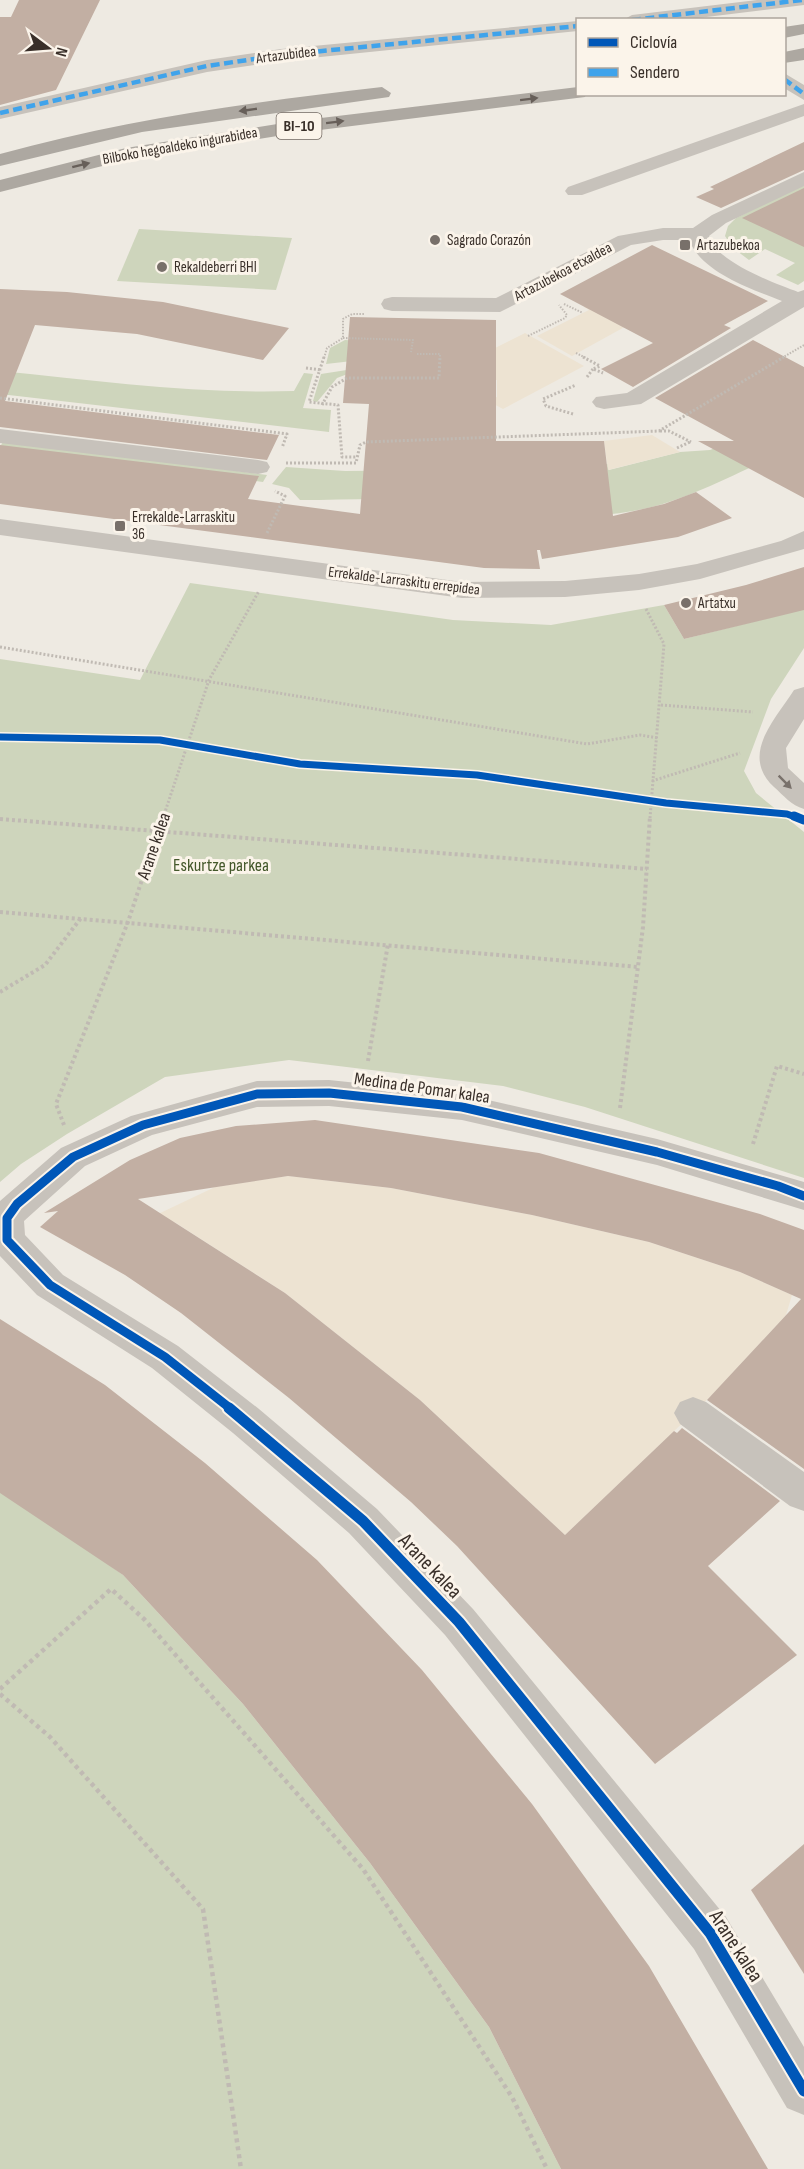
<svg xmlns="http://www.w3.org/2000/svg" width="804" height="2169" viewBox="0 0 804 2169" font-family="'Sofia Sans Condensed',sans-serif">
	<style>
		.green { fill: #ced5bc }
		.plaza { fill: #ede3d2 }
		.building { fill: #c2afa3 }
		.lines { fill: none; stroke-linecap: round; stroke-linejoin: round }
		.path-far3 { stroke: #c0bab3; stroke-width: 2; stroke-dasharray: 1.5 1.5; stroke-linecap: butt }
		.path-far2 { stroke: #c0bab3; stroke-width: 3; stroke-dasharray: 2 2; stroke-linecap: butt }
		.path-far1 { stroke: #c0bab3; stroke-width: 4; stroke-dasharray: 3 3; stroke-linecap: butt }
		.path { stroke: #c0bab3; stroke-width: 4.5; stroke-dasharray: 4 4; stroke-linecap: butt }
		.minor { fill: #c7c2bb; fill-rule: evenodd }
		.highway { fill: #ada8a1; fill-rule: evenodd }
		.quiet { stroke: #3fa3eb; stroke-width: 4.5; stroke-dasharray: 9 4.5; stroke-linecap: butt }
		.cycleway-far2-casing { stroke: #fbf4ea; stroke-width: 10 }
		.cycleway-far1-casing { stroke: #fbf4ea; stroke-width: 13 }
		.cycleway-casing { stroke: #fbf4ea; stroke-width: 15 }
		.cycleway-far2 { stroke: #0057b8; stroke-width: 7 }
		.cycleway-far1 { stroke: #0057b8; stroke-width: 9 }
		.cycleway { stroke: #0057b8; stroke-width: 11 }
		.oneway { fill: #675f59 }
		.oneway2 { fill: #79716b }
		.poi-dot { fill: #78706a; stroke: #fbf4ea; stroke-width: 2 }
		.labels { text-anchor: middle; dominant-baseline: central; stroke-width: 6; stroke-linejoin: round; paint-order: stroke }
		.far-street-label { font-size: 15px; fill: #392f29; stroke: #fbf4ea }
		.far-poi-label { font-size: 15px; fill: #392f29; stroke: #fbf4ea; text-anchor: start }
		.shield { fill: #fbf4ea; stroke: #736a63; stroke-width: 1.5 }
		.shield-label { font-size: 16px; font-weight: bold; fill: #392f29 }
		.street-label { font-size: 18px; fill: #392f29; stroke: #fbf4ea }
		.park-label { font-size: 18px; fill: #44582b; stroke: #fbf4ea }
		.near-street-label { font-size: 21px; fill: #392f29; stroke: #fbf4ea }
	</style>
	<rect width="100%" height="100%" fill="#eeeae2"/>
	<g class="green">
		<polygon points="804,184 804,281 798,285 776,275 795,263 765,249 749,260 733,248 725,236 728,226 736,218"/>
		<polygon points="139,229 292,238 276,290 117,281"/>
		<polygon points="345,340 382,342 352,361 326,364 330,348"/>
		<polygon points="366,367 337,378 317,402 313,401 321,374"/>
		<path d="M0 371C99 381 194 394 294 391L304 373 313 374 303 408 331 410 329 432 0 394Z"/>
		<polygon points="4,440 267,475 263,482 0,447"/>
		<path d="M736 440 777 455C730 476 684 502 633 511 564 524 496 508 428 501 386 497 342 500 300 500L289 488 272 484 286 467 345 471 451 470 530 463 608 464 609 470 680 452 710 450Z"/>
		<polygon points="190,583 453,620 551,625 664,605 684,639 804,609 804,648 771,699 744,771 756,793 804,832 804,1178 585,1107 503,1086 289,1060 165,1077 67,1134 21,1164 0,1182 0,659 140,680"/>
		<polygon points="0,1486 123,1575 243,1704 370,1863 489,2027 561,2169 0,2169"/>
	</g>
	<g class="plaza">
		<polygon points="629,285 668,303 572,356 537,336 589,310 584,307"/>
		<polygon points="525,333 584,366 503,409 490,402 490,398 497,397 497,380 483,380 483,354"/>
		<polygon points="652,435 680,452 608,470 604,441"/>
		<polygon points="288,1176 391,1188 532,1215 649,1242 740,1272 792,1295 786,1315 713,1394 565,1535 420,1400 285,1293 176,1223 156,1215 215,1187"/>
	</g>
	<g class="building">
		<polygon points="19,0 100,0 56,90 0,105 0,17 11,17"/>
		<polygon points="804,142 804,170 721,208 696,197 714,189 710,187"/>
		<polygon points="804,188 804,247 742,218"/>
		<polygon points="652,245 768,301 724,325 731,328 633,387 601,369 653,343 560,294"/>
		<polygon points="0,289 67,292 163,302 289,328 263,360 137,334 35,325 5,401 279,435 267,460 0,427"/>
		<polygon points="350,317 496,320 496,441 604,441 613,516 664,504 696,492 732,518 678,537 542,559 540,550 537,550 540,569 484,568 0,504 0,445 259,476 248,499 360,514 369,404 343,403"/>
		<polygon points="753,340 804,367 804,498 698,441 734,441 655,398"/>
		<polygon points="804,567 804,610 684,639 664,605 746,585"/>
		<polygon points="315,1120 539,1153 760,1214 804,1230 804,1469 707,1400 801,1299 740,1272 649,1242 532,1215 391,1188 288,1176 138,1199 285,1293 420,1400 565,1535 674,1431 677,1433 682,1428 780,1501 708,1566 797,1655 655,1764 457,1546 411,1502 289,1398 181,1313 125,1275 40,1227 58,1211 44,1213 130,1160 180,1138 236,1126"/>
		<polygon points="0,1319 105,1385 205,1463 317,1560 422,1670 532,1804 649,1966 768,2169 561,2169 489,2027 370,1863 243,1704 123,1575 0,1493"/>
		<polygon points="804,1844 804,1974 751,1890"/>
	</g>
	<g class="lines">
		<g class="path-far3">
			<polyline points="564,304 583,313"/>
			<polyline points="528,336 565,318 567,315 559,305"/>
			<polyline points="343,338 413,340 411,352"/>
			<polyline points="576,353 586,358"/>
			<polyline points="417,354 440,354 440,358"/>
			<polyline points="324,358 327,348 343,338 343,319 352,314 364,314"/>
			<polyline points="782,358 804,345"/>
		</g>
		<g class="path-far2">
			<polyline points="324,357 309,402 338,405 342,457 356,457"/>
			<polyline points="583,357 600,366 593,369 603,373"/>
			<polyline points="306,368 322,370"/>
			<polyline points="587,377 593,369"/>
			<polyline points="0,398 287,434 282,448"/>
			<polyline points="322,405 332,387 347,378 439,378 440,357"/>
			<polyline points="573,414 546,406 543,399 576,385"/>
			<polyline points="660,431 669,431 691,442"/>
			<polyline points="677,448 690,442"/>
			<polyline points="286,463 356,463 360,445 366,442 659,431 784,357"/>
			<polyline points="267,533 285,496 275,491"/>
			<polyline points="646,609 664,644 650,818"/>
			<polyline points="0,647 587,744 640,735 658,738"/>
			<polyline points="661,705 753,712"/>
			<polyline points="652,781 740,753"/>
			<polyline points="163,818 209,680 259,591"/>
		</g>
		<g class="path-far1">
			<polyline points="0,819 647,869"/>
			<polyline points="0,912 638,967"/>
			<polyline points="0,992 45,965 81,918"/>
			<polyline points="368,1061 388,944"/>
			<polyline points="620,1108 643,927 650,816"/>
			<polyline points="64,1125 56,1104 128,922 163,816"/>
			<polyline points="753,1144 777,1066 804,1074"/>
		</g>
		<g class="path">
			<polyline points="0,1689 111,1589 144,1619 363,1869 512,2097 547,2169"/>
			<polyline points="0,1694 50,1737 203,1909 241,2169"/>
		</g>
		<g class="minor">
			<polygon points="757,0 804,0 804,5 682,20 623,20 632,15"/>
			<polygon points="578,21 578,31 281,61 207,72 0,119 0,107 207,60 281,49"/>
			<polygon points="784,73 804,85 804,100 784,88"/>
			<polygon points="804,104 804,116 582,195 568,195 565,191 568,187"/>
			<path d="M804 172V186L726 223 709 236C716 262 774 283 798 292L804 290V307L641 404 604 409 596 407 592 402 596 397 627 393 782 301C752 289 702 273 689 240H663L631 245 500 312 392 311 384 309 381 304 384 299 392 297 496 298 618 236 663 228H693L712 215Z"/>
			<polygon points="0,429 258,460 267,462 270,467 267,472 258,474 0,443"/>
			<polygon points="0,519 462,582 565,581 639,574 697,564 781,541 804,531 804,549 700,579 639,590 565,597 462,598 0,535"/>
			<path d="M804 687V719L786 748 788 768 804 783V809C791 805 784 796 774 787 740 755 774 721 794 690Z"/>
			<polygon points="329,1080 462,1094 657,1139 804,1182 804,1210 657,1165 462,1120 329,1106 257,1107 152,1135 85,1166 24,1221 25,1235 63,1275 178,1346 259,1409 377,1509 473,1609 726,1917 804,2047 804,2115 787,2108 694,1949 445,1635 349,1533 233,1433 152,1368 37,1295 0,1256 0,1201 61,1148 131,1116 257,1081"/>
			<polygon points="693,1397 706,1402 804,1472 804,1511 790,1506 680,1424 674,1413 680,1402"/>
		</g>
		<g class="highway">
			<polygon points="804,24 804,34 784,38 784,27"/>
			<polygon points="804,48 804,60 784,63 784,52"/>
			<path d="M382 87 391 93 389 97 142 132 0 166V154C125 119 253 102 382 87Z"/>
			<polygon points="578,87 578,94 586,94 585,97 296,133 126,160 0,192 0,180 126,148 296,121"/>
		</g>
		<g class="quiet">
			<polyline points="632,20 802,0"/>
			<polyline points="784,79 804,94"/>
			<polyline points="0,113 207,66 281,55 578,26"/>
		</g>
		<defs>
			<polyline id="cycleway-far2" points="0,737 160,740 300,764 477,775 666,803 787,814 798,818"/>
			<g id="cycleway-far1">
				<polyline points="794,816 804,820"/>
				<polyline points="231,1409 165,1357 50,1285 7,1240 7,1218 17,1204 73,1157 143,1125 257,1094 329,1093 462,1107 657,1152 778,1186 804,1196"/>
			</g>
			<polyline id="cycleway" points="229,1408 363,1521 459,1622 710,1933 804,2091"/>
		</defs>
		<use href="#cycleway-far2" class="cycleway-far2-casing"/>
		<use href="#cycleway-far1" class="cycleway-far1-casing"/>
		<use href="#cycleway" class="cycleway-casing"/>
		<use href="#cycleway-far2" class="cycleway-far2"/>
		<use href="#cycleway-far1" class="cycleway-far1"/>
		<use href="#cycleway" class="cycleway"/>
	</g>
	<defs><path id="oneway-solid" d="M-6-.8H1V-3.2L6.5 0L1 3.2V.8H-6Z" transform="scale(1.5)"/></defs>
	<g class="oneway">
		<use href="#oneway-solid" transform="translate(529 99) rotate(-7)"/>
		<use href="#oneway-solid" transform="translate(248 110) rotate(172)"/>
		<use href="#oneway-solid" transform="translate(335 122) rotate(-7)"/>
		<use href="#oneway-solid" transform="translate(81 165) rotate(-14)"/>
	</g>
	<use class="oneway2" href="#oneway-solid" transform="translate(785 782) rotate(45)"/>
	<g class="poi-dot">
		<circle cx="435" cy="240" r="6"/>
		<rect x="679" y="239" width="12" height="12" rx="3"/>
		<circle cx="162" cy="267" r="6"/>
		<rect x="114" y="520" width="12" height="12" rx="3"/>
		<circle cx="686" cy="603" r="6"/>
	</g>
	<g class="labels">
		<g class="far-street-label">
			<text transform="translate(286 55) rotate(-7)">Artazubidea</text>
			<text transform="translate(180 146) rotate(-10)">Bilboko hegoaldeko ingurabidea</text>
			<text transform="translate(563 272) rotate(-28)">Artazubekoa etxaldea</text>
			<text transform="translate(404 581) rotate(7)">Errekalde-Larraskitu errepidea</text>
		</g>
		<g class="far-poi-label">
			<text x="447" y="240">Sagrado Corazón</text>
			<text x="697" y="245">Artazubekoa</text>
			<text x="174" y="267">Rekaldeberri BHI</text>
			<text x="132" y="517">Errekalde-Larraskitu<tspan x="132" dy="17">36</tspan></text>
			<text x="698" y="603">Artatxu</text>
		</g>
		<rect class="shield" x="276.5" y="113" width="45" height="26" rx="4.5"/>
		<g class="shield-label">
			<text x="299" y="126">BI-10</text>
		</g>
		<g class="street-label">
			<text transform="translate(154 846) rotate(-71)">Arane kalea</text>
			<text transform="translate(422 1088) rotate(8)">Medina de Pomar kalea</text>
		</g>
		<g class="park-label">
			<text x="221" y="865">Eskurtze parkea</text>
		</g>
		<g class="near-street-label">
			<text transform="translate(430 1566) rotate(46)">Arane kalea</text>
			<text transform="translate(736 1946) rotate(57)">Arane kalea</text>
		</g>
	</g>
	<rect x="576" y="18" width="210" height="78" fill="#fbf4ea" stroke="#ada59d" stroke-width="1.5"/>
	<rect x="588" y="38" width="30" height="9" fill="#0057b8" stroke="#ada59d" stroke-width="1.5"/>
	<text x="630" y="48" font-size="18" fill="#392f29">Ciclovía</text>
	<rect x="588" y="68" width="30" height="9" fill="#3fa3eb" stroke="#ada59d" stroke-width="1.5"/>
	<text x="630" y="78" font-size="18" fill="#392f29">Sendero</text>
	<g transform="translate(48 48) rotate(106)" stroke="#fbf4ea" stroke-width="4.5" paint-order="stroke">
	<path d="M0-4.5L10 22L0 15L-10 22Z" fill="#392f29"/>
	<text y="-9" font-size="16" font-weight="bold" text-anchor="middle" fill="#392f29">N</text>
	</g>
</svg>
